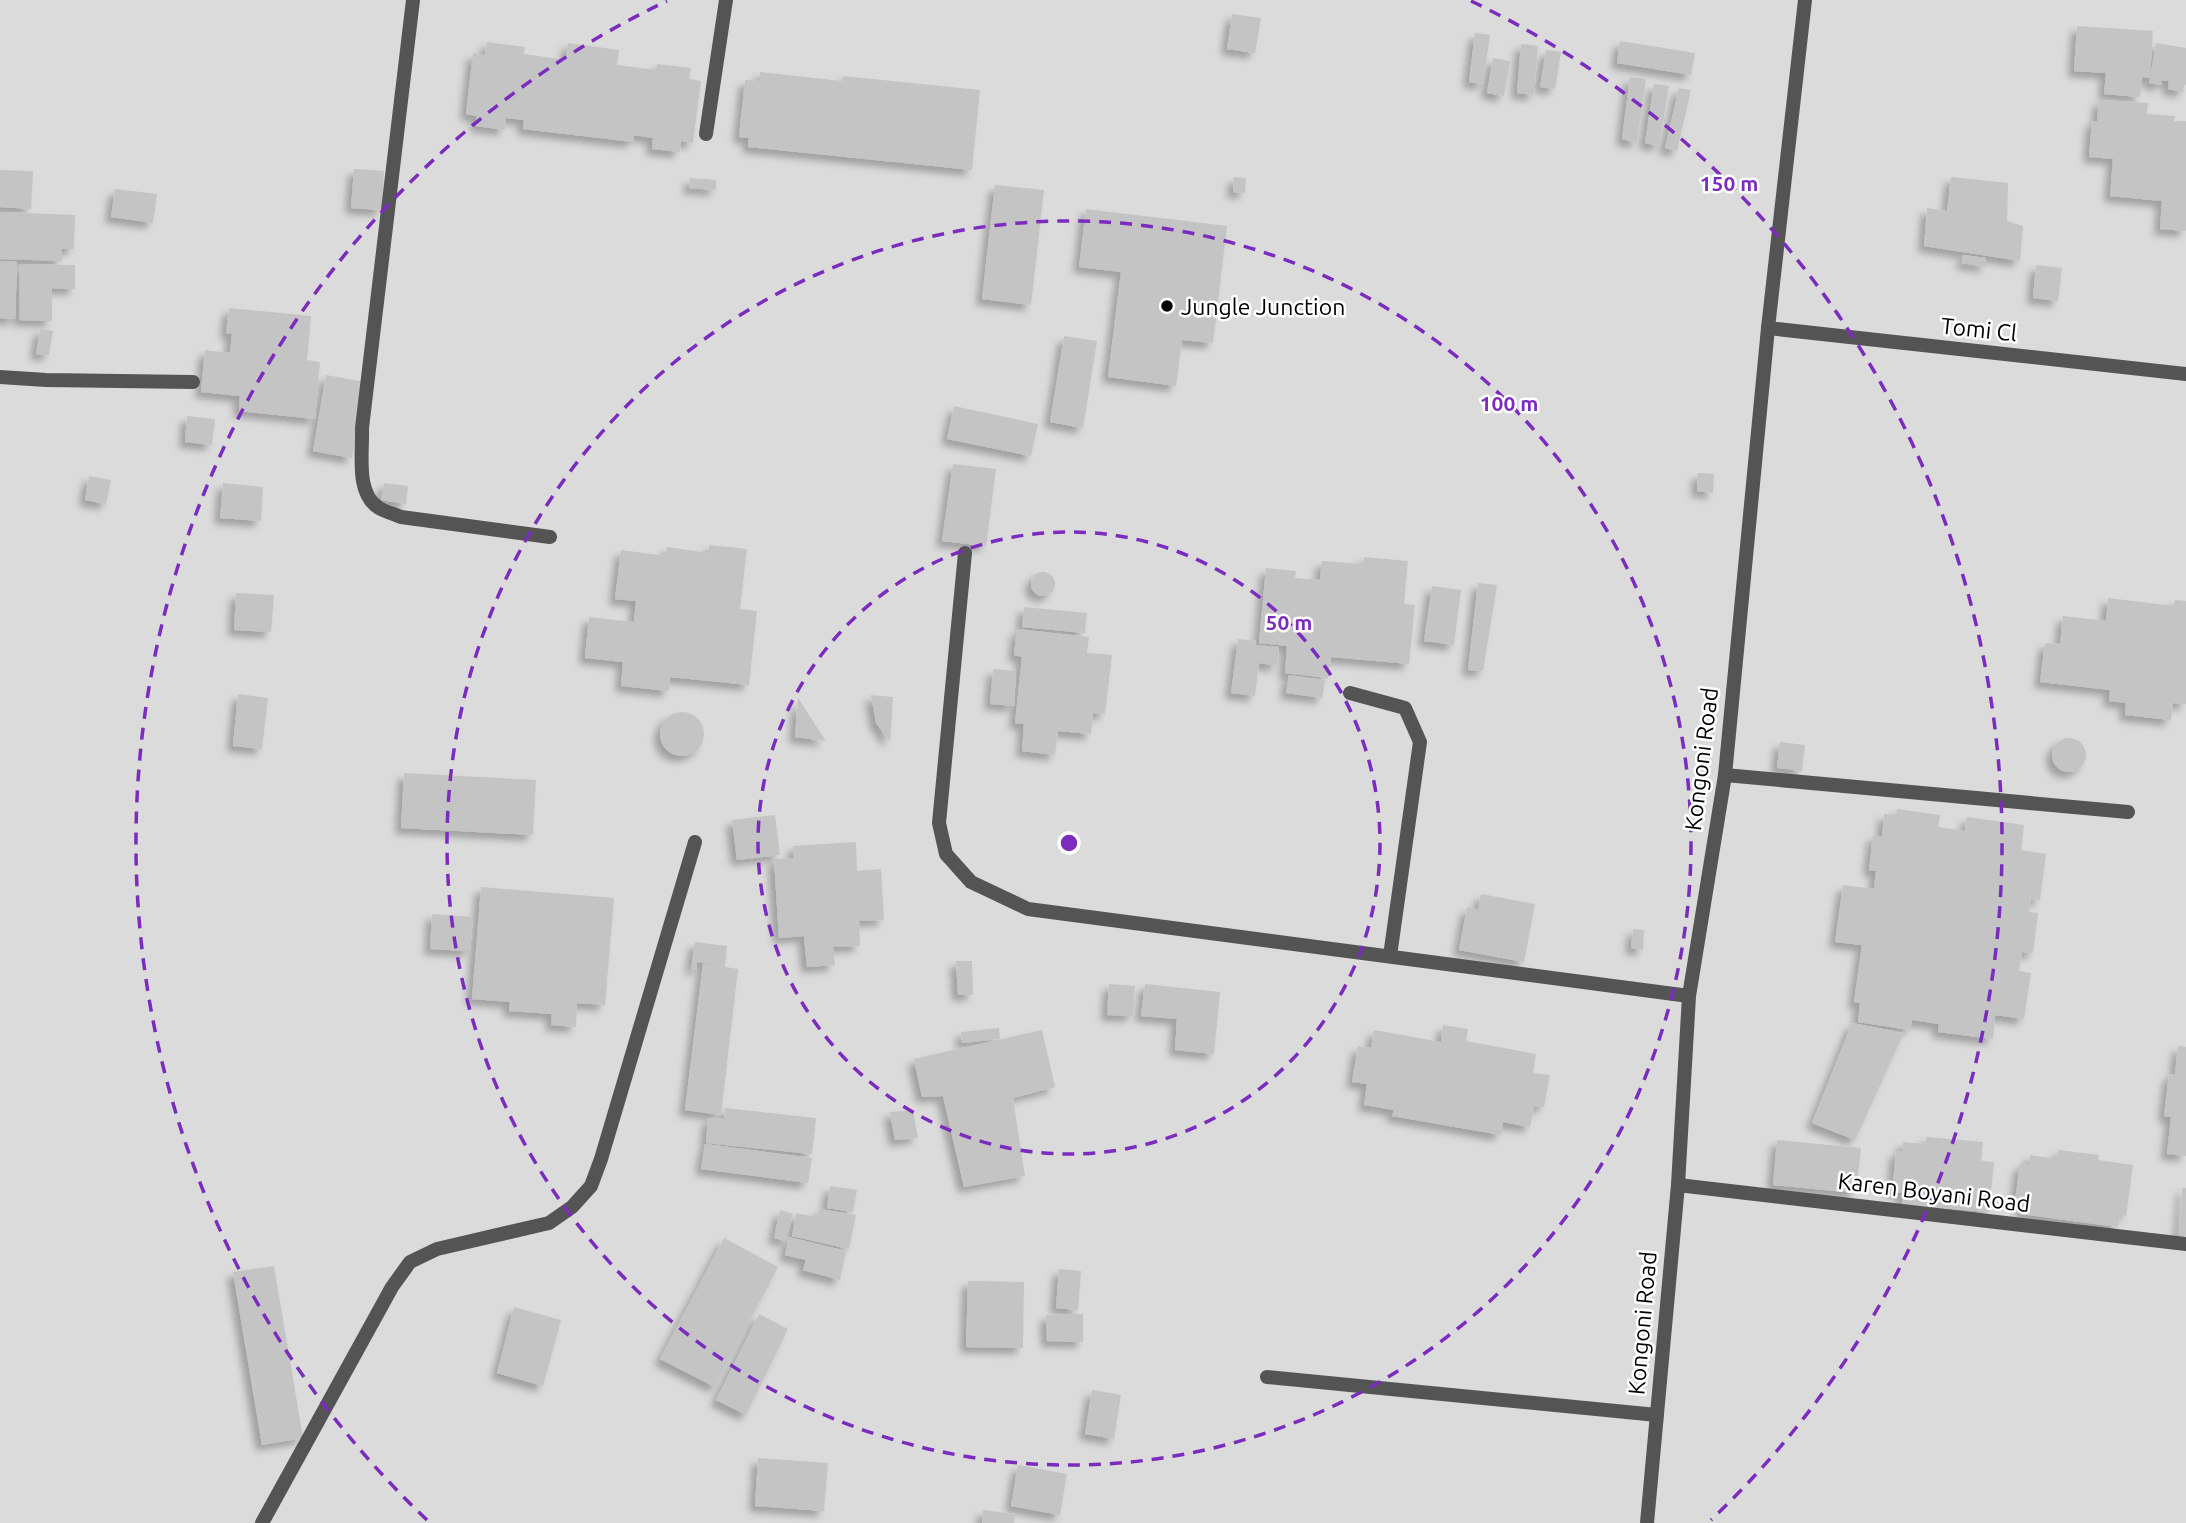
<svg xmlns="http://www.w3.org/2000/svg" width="2186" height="1523" viewBox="0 0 2186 1523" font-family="Ubuntu,sans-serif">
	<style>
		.green { fill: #dbdbdb }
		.building { fill: #c4c4c4; filter: url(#shadow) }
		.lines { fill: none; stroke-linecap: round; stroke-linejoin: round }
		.lane { stroke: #545454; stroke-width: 14 }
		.street { stroke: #545454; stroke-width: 14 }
		.ring { fill: none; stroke: #7b2cbf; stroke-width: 3.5; stroke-dasharray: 12 9 }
		.poi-dot { fill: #000; stroke: #fff; stroke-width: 2.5 }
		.labels { text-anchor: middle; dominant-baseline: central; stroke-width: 5; stroke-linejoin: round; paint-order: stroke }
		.poi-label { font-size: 23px; fill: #000; stroke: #fff; text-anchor: start }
		.street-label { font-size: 23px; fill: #000; stroke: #fff }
		.centre { fill: #7b2cbf; stroke: #fff; stroke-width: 3.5 }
		.ring-label { font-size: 21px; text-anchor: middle; font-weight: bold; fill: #7b2cbf; stroke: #fff; stroke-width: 5; stroke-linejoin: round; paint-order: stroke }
	</style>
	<defs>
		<filter id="shadow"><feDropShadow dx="-6" dy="6" stdDeviation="3.5" flood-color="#0004"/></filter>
	</defs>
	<rect width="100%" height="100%" fill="#fff"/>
	<rect class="green" x="0" y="0" width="2186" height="1523"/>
	<g class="building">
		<polygon points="1232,14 1261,18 1255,53 1227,49"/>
		<polygon points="2077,26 2153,31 2150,78 2142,77 2140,97 2104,94 2106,73 2074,71"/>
		<polygon points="1475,33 1490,35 1483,84 1469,82"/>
		<polygon points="1620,41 1695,53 1691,75 1617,63"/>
		<polygon points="487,42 525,47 524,54 566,60 568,43 619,50 617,65 656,70 657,64 691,68 689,79 701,81 693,143 681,141 680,152 652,149 653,138 634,135 633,142 523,129 524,120 506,118 505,130 476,126 477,116 466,114 473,53 485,55"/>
		<polygon points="2156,43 2186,48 2186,85 2184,85 2183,92 2168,89 2169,81 2162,80 2161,85 2149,83"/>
		<polygon points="1521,44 1538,46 1534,95 1517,93"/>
		<polygon points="1546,50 1561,52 1555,89 1540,87"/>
		<polygon points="1493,58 1510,61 1504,96 1487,93"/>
		<polygon points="760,72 842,81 843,76 980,90 972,170 748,147 749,138 739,137 745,80 760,81"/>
		<polygon points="1630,77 1646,79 1637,143 1622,139"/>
		<polygon points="1654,84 1669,86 1659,146 1645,143"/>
		<polygon points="1679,88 1691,90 1677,151 1665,148"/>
		<polygon points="2099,100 2148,103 2147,114 2175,116 2174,121 2186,121 2186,231 2160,229 2162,201 2110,196 2113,159 2089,157 2092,121 2097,121"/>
		<polygon points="354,169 384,171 382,210 351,208"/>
		<polygon points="0,170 33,171 31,209 0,207"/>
		<polygon points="1234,177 1246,178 1245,193 1233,192"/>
		<polygon points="1951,177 2008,183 2007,221 2023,226 2020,261 1924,246 1927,208 1947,211"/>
		<polygon points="690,178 716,180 716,190 689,188"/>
		<polygon points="995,185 1044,190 1031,305 982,299"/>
		<polygon points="115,189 157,194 153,223 111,217"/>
		<polygon points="1086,209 1227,226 1213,343 1182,340 1176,386 1108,377 1121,272 1079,267"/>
		<polygon points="0,212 75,215 74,249 62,249 62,261 0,259"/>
		<polygon points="1963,255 1986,258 1986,267 1962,263"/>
		<polygon points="0,261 17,262 15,319 0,318"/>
		<polygon points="20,264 75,265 75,289 52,288 52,321 19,320"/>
		<polygon points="2036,265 2062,268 2058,301 2033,298"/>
		<polygon points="229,308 311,316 307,360 320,362 315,419 239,411 240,396 201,392 205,350 230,353 232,334 226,333"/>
		<polygon points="40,329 53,331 49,355 36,354"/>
		<polygon points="1064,336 1097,341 1083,428 1050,422"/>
		<polygon points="326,375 365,382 352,458 313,451"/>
		<polygon points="954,406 1038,424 1031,456 947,439"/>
		<polygon points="187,416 215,419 212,445 185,442"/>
		<polygon points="953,464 996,469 986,546 942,541"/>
		<polygon points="1698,473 1714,474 1713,493 1697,491"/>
		<polygon points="89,476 111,480 106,504 85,500"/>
		<polygon points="223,483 263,487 261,521 220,518"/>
		<polygon points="384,483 408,486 406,504 381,500"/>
		<polygon points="709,545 747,549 740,609 757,611 749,685 670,677 669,691 621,686 623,662 585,658 589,617 634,622 636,601 615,599 621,550 666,556 667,547 709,553"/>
		<polygon points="1364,557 1408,561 1404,604 1415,605 1409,664 1331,657 1328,678 1285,673 1287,646 1259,643 1266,568 1296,571 1295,578 1320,580 1322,561 1364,564"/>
		<circle cx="1043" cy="584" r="12"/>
		<polygon points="1478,583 1497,585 1483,671 1468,670"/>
		<polygon points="1432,586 1461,590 1454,645 1424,641"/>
		<polygon points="236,593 274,595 271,632 234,630"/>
		<polygon points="2108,598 2174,606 2175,600 2186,601 2186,704 2173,703 2171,720 2125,715 2126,703 2109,701 2110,690 2040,682 2045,643 2060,644 2063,616 2106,621"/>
		<polygon points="1024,607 1087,613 1085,633 1022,627"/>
		<polygon points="1017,629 1089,637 1087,653 1112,655 1105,714 1093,713 1091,734 1058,731 1055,755 1022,751 1024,724 1015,723 1022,657 1014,655"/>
		<polygon points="1238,639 1256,641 1255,645 1279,647 1277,666 1259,663 1255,696 1231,693"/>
		<polygon points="993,669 1016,671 1014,706 990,704"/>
		<polygon points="1289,675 1325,680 1322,698 1286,693"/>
		<polygon points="238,694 268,698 262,749 233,746"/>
		<polygon points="871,695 893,697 890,742 876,723"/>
		<polygon points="798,698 826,741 795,737"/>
		<circle cx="682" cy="734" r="22"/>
		<circle cx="2069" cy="755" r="17"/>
		<polygon points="1780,742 1805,745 1802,771 1777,768"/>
		<polygon points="404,773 536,780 533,835 401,828"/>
		<polygon points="1897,809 1940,815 1938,827 1965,831 1967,817 2024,825 2021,850 2046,854 2040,900 2031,899 2029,912 2038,913 2033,953 2022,952 2019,971 2031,973 2024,1019 1995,1015 1993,1039 1938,1032 1939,1024 1912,1020 1910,1030 1858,1022 1860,1003 1854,1002 1862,945 1835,942 1843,885 1874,889 1876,871 1869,870 1873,835 1882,837 1884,814 1896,815"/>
		<polygon points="775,815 780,855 737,860 732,820"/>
		<polygon points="856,842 857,871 881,869 884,920 859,921 860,946 833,947 835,965 807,967 804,936 779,938 774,859 794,858 793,846"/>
		<polygon points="481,887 614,898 605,1005 577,1003 576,1027 551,1025 552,1014 509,1011 510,1002 472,999"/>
		<polygon points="1481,894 1535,904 1524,962 1459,950 1467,907 1478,910"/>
		<polygon points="432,914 473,917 470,951 430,949"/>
		<polygon points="1633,929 1644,930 1643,950 1631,948"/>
		<polygon points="695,942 727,946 725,967 738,969 721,1115 685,1110 703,964 714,965 697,962 697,970 691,969"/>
		<polygon points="956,961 972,961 973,995 958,995"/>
		<polygon points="1109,984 1135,986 1133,1016 1107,1015"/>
		<polygon points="1145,984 1220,992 1214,1054 1175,1050 1177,1019 1141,1016"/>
		<polygon points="1852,1023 1904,1033 1855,1140 1812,1123"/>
		<polygon points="1443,1025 1468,1029 1466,1041 1536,1054 1533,1073 1550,1075 1544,1107 1534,1106 1530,1127 1503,1122 1501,1135 1392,1116 1394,1110 1364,1105 1367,1084 1352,1082 1358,1046 1371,1048 1374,1030 1441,1042"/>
		<polygon points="999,1028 1000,1039 962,1043 961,1032"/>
		<polygon points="1042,1030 1055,1087 1013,1098 1025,1176 964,1187 943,1096 922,1097 914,1059"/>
		<polygon points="2178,1046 2186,1047 2186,1156 2167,1154 2171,1117 2164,1116 2169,1074 2175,1075"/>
		<polygon points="725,1108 816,1118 812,1154 706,1143 708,1118 724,1119"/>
		<polygon points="913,1110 918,1138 895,1140 890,1112"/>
		<polygon points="1926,1137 1983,1142 1981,1161 1994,1162 1989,1212 1902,1205 1903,1193 1892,1192 1896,1151 1902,1152 1903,1142 1926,1144"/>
		<polygon points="1777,1140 1861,1148 1856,1193 1773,1185"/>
		<polygon points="705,1144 812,1158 808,1183 701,1169"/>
		<polygon points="2058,1150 2099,1155 2098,1160 2133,1165 2126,1216 2120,1214 2118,1227 2021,1214 2023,1202 2015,1201 2020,1164 2029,1164 2030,1155 2057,1159"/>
		<polygon points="830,1186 857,1190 853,1212 827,1208"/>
		<polygon points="2182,1188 2186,1188 2186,1236 2179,1236"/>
		<polygon points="820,1209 856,1215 849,1249 792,1236 796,1213 817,1217"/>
		<polygon points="780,1210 793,1214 786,1241 774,1238"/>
		<polygon points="789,1237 846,1251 840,1280 803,1270 806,1260 785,1255"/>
		<polygon points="724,1238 778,1267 715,1387 660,1359"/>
		<polygon points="274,1266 303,1438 262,1445 233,1272"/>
		<polygon points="1059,1269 1081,1271 1078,1310 1056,1308"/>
		<polygon points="968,1281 1024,1282 1023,1348 966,1347"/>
		<polygon points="514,1307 561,1320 543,1386 497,1373"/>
		<polygon points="759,1314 788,1329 746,1415 716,1400"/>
		<polygon points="1083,1314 1083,1342 1047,1341 1046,1315"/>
		<polygon points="1092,1390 1121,1395 1114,1439 1085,1434"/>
		<polygon points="758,1458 828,1463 824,1511 755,1506"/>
		<polygon points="1018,1465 1067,1474 1060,1515 1011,1506"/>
		<polygon points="983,1510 1015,1514 1014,1523 982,1523"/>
	</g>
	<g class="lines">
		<g class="lane">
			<polyline points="706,134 726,0"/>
			<polyline points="1725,775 2128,812"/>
		</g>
		<g class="street">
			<path d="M413 0 362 428C363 453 355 493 379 508 386 512 394 514 401 517L550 537"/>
			<polyline points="1768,328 2186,374"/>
			<polyline points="0,377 46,380 193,382"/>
			<polyline points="965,553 939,823 946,854 971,882 1028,909 1689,996"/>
			<polyline points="1350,693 1405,708 1420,742 1390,956"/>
			<polyline points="1678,1185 2186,1244"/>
			<polyline points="1267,1377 1657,1415"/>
			<polyline points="262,1523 392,1287 410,1262 437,1249 549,1223 572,1207 591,1186 601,1159 695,842"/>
			<polyline points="1647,1523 1678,1185 1689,996 1725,775 1768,328 1805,0"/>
		</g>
	</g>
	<g class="ring">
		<circle cx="1069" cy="843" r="311"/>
		<circle cx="1069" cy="843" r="622"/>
		<path d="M427 1520A933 933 0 0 1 667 1M1471 1A933 933 0 0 1 1711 1520"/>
	</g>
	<circle class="poi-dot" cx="1167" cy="306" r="7"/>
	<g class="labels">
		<g class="poi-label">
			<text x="1181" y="306">Jungle Junction</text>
		</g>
		<g class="street-label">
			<text transform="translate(1979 329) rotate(6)">Tomi Cl</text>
			<text transform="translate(1701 759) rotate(-83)">Kongoni Road</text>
			<text transform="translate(1934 1192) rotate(7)">Karen Boyani Road</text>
			<text transform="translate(1642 1323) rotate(-85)">Kongoni Road</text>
		</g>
	</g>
	<circle cx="1069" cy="843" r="10" class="centre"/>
	<g class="ring-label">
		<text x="1729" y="191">150 m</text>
		<text x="1509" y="411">100 m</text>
		<text x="1289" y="630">50 m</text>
	</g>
</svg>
